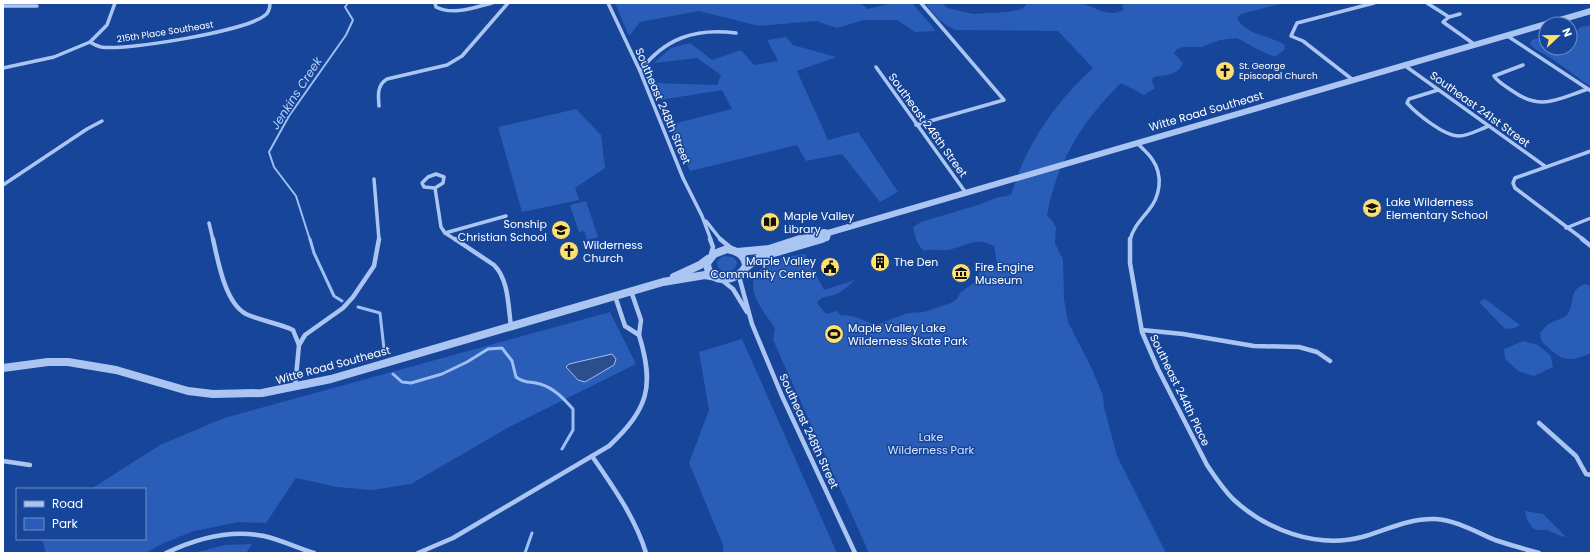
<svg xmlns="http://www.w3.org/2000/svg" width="1594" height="556" viewBox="0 0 1594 556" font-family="Poppins,sans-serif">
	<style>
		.green { fill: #2a5db7 }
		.water { fill: #2c4e8d; stroke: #9dbff4 }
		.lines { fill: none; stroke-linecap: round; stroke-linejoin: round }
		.stream-far1 { stroke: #9dbff4; stroke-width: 2 }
		.stream { stroke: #9dbff4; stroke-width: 3 }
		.minor-far1 { stroke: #abc5f2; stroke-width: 3.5 }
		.minor { stroke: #abc5f2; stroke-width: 4.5 }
		.tertiary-far1 { stroke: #abc5f2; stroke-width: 6 }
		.tertiary { stroke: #abc5f2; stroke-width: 8 }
		.labels { text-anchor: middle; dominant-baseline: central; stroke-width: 3; stroke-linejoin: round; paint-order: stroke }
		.far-street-label { font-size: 9px; fill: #fff; stroke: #164599 }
		.far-poi-label { font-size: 9px; fill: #fff; stroke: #164599; text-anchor: start }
		.street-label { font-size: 11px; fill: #fff; stroke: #164599 }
		.poi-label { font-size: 11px; fill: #fff; stroke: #164599; text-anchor: start }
		.park-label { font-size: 11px; fill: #d2e2fc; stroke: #164599 }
		.water-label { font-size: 12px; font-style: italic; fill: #b7d0f8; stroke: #164599 }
	</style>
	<rect width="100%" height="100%" fill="#164599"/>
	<g class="green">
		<polygon points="615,3 860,3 868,9 892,3 912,3 936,31 915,32 897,20 864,20 837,28 816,21 759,26 699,11 640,22 629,36"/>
		<path d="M925 3H941L948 8 973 14 1007 12 1022 9 1026 5 1025 3C1042 3 1061 1 1079 3 1093 5 1109 20 1124 9L1121 3H1283L1241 14 1237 18C1247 36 1270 35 1285 45L1284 50 1275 57 1257 49 1237 38 1220 40 1201 47H1184L1177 49 1174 53 1183 63C1178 76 1165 75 1153 77L1152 82 1155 88 1144 95 1121 83C1083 120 1056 163 1047 216L1051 219 1056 227 1055 243 1063 260 1064 299 1068 322 1092 369 1103 396 1104 407 1117 456 1166 553H869L773 340 775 328C768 318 759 307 755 296 744 264 782 257 805 254L824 290 855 280C849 285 841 293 834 295 827 297 821 296 817 303L826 314 837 311 840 315 852 316 876 325 908 313 924 312 951 303 956 300 961 292 978 280 980 267 996 268 997 264 994 246C976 237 970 244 952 249 943 252 934 248 924 251 916 244 915 236 913 227L921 222 981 204 996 198 1011 195C1026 144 1055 103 1093 68L1058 31 956 30C941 24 935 15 925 3Z"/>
		<path d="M1591 25V87L1551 58 1535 49 1530 44C1532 37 1540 38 1546 38V48H1570V34L1576 32 1580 27Z"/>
		<polygon points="786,37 793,45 836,57 797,71 828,140 858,132 898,192 880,202 842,154 806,161 797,145 690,171 669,125 732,109 722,90 660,100 654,83 717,85 721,75 697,58 654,63 671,48 690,43 712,60 741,50 754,65 778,61 767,40"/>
		<polygon points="576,109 601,135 605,168 575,188 579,200 522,212 498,127"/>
		<polygon points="586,201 598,237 587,240 584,231 579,232 570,205"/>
		<path d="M725 256 733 257 737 262C736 272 726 274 718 268L717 262 721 257Z"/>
		<path d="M1585 284 1591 286V353C1565 364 1562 360 1542 342L1540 333C1542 331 1544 328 1546 326 1552 320 1563 320 1568 314 1576 300 1567 291 1585 284Z"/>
		<polygon points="1485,299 1520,325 1514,328 1505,329 1479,302"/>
		<polygon points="610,312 636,364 511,426 411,484 372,490 337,487 296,478 266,523 239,522 194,531 164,543 145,553 46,553 42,539 145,539 145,489 91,489 160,445 224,418"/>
		<polygon points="742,339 837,553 723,553 723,545 689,463 709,410 699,352"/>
		<polygon points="1523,341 1538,345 1551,356 1553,367 1534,376 1518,371 1505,359 1504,349"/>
		<polygon points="1525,511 1543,514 1565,536 1563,537 1547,530 1537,530 1533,528 1527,520"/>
		<polygon points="252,544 246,553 194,553 225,545"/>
	</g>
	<polygon class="water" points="612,354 616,359 614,365 585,382 578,380 566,367 569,364"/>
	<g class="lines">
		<polyline class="stream-far1" points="310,240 296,196 274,167 269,152 289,116 346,35 353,20 345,7 348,3"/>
		<g class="stream">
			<polyline points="310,239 314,253 334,296 342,301"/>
			<polyline points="358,307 380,313 384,349"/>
			<path d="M393 374 402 382 411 383 442 374 467 362 488 349 502 348 512 361 516 377C525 384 530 381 540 384 554 388 564 399 573 409V430L562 449"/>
			<polyline points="525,553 532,533"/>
		</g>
		<g class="minor-far1">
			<path d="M435 3 436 7C453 16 475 7 492 3"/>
			<polyline points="608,3 640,71 683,178 702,216 711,240"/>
			<polyline points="1427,3 1449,17"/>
			<polyline points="3,6 37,6"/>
			<polyline points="1460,14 1449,17 1443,22 1474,44"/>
			<polyline points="1506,35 1591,91"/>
			<polyline points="90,42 107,25 115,3"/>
			<polyline points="1404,65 1546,167"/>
			<path d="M1523 65 1494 76C1498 82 1505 86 1511 90 1541 112 1557 99 1588 89"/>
			<polyline points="876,67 966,193"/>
			<path d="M3 68 54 57 90 42C93 44 97 46 101 47 126 51 245 31 264 16 269 13 270 9 270 3"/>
			<path d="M640 71C665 38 695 28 736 33"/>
			<polyline points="1353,80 1303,41 1291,36 1297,23 1374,3"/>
			<path d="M1438 90 1409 99 1407 103C1417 114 1444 136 1459 136 1469 136 1480 129 1489 126"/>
			<path d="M379 106C378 95 377 85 387 79L447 65 462 56 508 3"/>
			<polyline points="916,125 1004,100 921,3"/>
			<polygon points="436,174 444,177 443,183 435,188 424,187 422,183 428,177"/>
			<polyline points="374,179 379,240"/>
			<polyline points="3,185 87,129 102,121"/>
			<polyline points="435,188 441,227 445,233 456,240"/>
			<polyline points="706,221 721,240"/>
			<polyline points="209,223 213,240"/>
			<polyline points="1566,228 1591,218"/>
			<polyline points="445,233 506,216"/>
			<path d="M1130 240C1133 228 1140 221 1148 211 1160 197 1164 176 1152 159 1148 153 1142 148 1137 143"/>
			<polyline points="1584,240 1515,188 1513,183 1515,178 1591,151"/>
		</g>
		<g class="minor">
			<path d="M213 239C218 261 225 303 246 314 261 321 278 323 293 330L299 345"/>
			<path d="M455 239 494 265C509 280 508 306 511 326"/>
			<polyline points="710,239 713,247 711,254"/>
			<polyline points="720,239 731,248"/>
			<path d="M1130 239V263L1142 332 1158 369 1207 465C1215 477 1223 489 1233 499 1266 530 1317 549 1362 537 1386 530 1410 518 1435 519 1456 520 1476 532 1495 540 1510 545 1524 549 1539 553"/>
			<polyline points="1582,239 1591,246"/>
			<polyline points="742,273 740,280 752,324 782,396 855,553"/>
			<polyline points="723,281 733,289 747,312"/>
			<polyline points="615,296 625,326 639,335 641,320 631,291"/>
			<polyline points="1142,330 1183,334 1254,346 1299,347 1317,352 1330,361"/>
			<polyline points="295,387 299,345 305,335 343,308 353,297 374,266 379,239"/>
			<polyline points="1539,423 1576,456 1586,474 1591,475"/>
			<path d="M592 456C613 487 635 517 646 553"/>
			<polyline points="3,461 30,465"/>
			<path d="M166 553C197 538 230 529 264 536 281 540 298 548 314 553"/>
			<path d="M418 553 453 538 609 446C648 409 655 387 639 335"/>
		</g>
		<g class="tertiary-far1">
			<polyline points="797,240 824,232 828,233 1591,11"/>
			<polyline points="818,240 827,238 828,233"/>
		</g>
		<g class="tertiary">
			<path d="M727 249C738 251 745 255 746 266 737 283 708 285 707 263L714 254Z"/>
			<polyline points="737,252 769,249 800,239"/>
			<polyline points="745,268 760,257 822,239"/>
			<polyline points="674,277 700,265 708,259"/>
			<polyline points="3,368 48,362 68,362 116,370 188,391 213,394 262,393 331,379 663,282 705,275 716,277"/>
		</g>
	</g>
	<defs>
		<symbol id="church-disc" viewBox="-11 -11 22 22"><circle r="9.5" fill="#ffe06c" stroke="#164599"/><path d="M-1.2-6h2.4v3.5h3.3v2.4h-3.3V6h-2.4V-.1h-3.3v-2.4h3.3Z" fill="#111"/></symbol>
		<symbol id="school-disc" viewBox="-11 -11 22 22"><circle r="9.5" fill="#ffe06c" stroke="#164599"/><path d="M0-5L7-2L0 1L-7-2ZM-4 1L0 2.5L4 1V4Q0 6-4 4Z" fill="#111"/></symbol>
		<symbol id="library-disc" viewBox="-11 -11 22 22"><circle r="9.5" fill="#ffe06c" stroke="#164599"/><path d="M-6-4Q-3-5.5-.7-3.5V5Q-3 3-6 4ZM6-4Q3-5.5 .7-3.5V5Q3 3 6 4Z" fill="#111"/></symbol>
		<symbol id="building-disc" viewBox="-11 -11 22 22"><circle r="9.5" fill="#ffe06c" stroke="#164599"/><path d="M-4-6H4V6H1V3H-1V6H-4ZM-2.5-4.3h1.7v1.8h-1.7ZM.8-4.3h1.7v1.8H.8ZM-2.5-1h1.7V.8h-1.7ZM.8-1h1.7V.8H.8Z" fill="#111"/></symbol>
		<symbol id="civic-disc" viewBox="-11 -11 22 22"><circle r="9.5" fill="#ffe06c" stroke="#164599"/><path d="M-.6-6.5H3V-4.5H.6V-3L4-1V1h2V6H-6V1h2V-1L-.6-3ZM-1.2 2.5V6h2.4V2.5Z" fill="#111"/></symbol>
		<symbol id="museum-disc" viewBox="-11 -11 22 22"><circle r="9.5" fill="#ffe06c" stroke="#164599"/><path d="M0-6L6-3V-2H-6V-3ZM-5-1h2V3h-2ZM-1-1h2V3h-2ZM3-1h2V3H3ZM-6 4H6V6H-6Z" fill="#111"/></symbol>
		<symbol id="stadium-disc" viewBox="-11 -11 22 22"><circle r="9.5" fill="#ffe06c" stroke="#164599"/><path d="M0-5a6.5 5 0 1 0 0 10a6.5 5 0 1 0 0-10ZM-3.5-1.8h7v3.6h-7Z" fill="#111"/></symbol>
	</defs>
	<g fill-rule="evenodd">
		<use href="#church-disc" x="1214" y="60" width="22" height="22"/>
		<use href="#school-disc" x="1361" y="197" width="22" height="22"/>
		<use href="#library-disc" x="759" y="211" width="22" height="22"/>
		<use href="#school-disc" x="550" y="219" width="22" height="22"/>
		<use href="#church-disc" x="558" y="240" width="22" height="22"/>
		<use href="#building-disc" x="869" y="251" width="22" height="22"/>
		<use href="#civic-disc" x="819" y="256" width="22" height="22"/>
		<use href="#museum-disc" x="950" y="262" width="22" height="22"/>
		<use href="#stadium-disc" x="823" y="323" width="22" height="22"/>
	</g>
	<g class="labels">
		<g class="far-street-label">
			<text transform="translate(165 32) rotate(-9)">215th Place Southeast</text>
		</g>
		<g class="far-poi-label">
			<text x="1239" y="66">St. George<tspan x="1239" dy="10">Episcopal Church</tspan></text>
		</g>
		<g class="street-label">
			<text transform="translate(663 106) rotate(67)">Southeast 248th Street</text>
			<text transform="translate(1480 109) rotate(36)">Southeast 241st Street</text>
			<text transform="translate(1206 111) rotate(-16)">Witte Road Southeast</text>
			<text transform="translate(928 125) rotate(54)">Southeast 246th Street</text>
			<text transform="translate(333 365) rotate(-15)">Witte Road Southeast</text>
			<text transform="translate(1180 390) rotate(64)">Southeast 244th Place</text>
			<text transform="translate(809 431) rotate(65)">Southeast 248th Street</text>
		</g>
		<g class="poi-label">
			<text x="1386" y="202">Lake Wilderness<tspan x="1386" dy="13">Elementary School</tspan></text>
			<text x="784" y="216">Maple Valley<tspan x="784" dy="13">Library</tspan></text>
			<text x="547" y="224" text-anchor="end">Sonship<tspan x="547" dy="13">Christian School</tspan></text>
			<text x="583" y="245">Wilderness<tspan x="583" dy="13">Church</tspan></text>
			<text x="816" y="261" text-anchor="end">Maple Valley<tspan x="816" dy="13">Community Center</tspan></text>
			<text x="894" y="262">The Den</text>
			<text x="975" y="267">Fire Engine<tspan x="975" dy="13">Museum</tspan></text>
			<text x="848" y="328">Maple Valley Lake<tspan x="848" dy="13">Wilderness Skate Park</tspan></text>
		</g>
		<g class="park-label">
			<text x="931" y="437">Lake<tspan x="931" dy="13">Wilderness Park</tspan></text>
		</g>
		<g class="water-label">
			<text transform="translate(296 93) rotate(-57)">Jenkins Creek</text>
		</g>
	</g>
	<rect width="1594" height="556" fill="none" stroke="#ffffff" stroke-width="8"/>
	<rect x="16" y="488" width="130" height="52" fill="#164599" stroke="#738fc2"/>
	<rect x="24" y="501" width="20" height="6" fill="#abc5f2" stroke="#738fc2"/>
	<text x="52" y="508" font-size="12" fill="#ffffff">Road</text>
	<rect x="24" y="518" width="20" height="12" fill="#2a5db7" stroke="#738fc2"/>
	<text x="52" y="528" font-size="12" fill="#ffffff">Park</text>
	<g transform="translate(1558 36) rotate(68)"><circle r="19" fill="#164599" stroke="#738fc2"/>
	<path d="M0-3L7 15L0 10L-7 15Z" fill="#ffe06c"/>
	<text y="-6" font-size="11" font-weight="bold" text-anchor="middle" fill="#ffffff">N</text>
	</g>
</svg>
